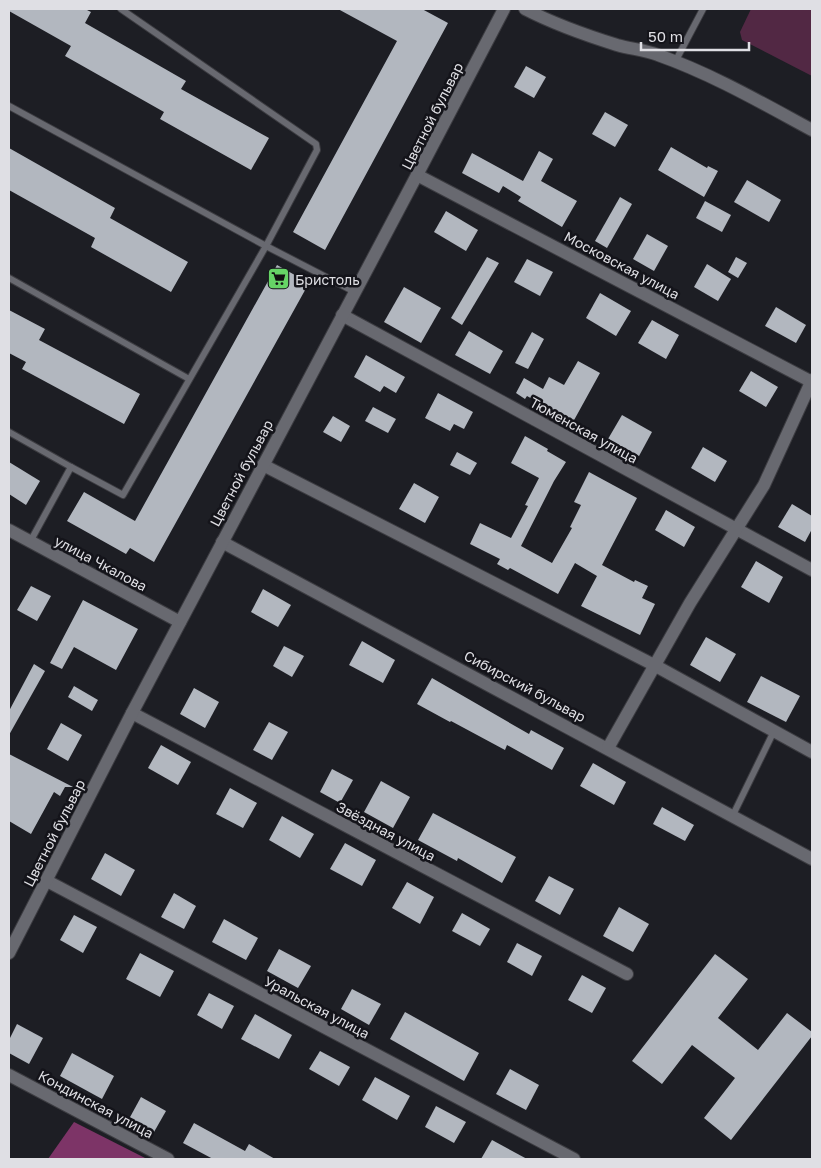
<svg xmlns="http://www.w3.org/2000/svg" width="821" height="1168" viewBox="0 0 821 1168" font-family="'Golos Text',sans-serif">
	<style>
		.green { fill: #522844 }
		.forest { fill: #7d3467 }
		.building { fill: #b2b7bf }
		.lines { fill: none; stroke-linecap: round; stroke-linejoin: round }
		.lane-casing { stroke: #3c3c41; stroke-width: 8 }
		.street-casing { stroke: #3c3c41; stroke-width: 14 }
		.lane { stroke: #686970; stroke-width: 6 }
		.street { stroke: #686970; stroke-width: 12 }
		.labels { text-anchor: middle; dominant-baseline: central; stroke-width: 5; stroke-linejoin: round; paint-order: stroke }
		.street-label { font-size: 14px; fill: #dfdfe4; stroke: #14141a }
		.poi-label { font-size: 14px; fill: #dfdfe4; stroke: #14141a; text-anchor: start }
	</style>
	<rect width="100%" height="100%" fill="#1d1e24"/>
	<polygon class="green" points="751,9 812,9 812,76 742,40 740,32"/>
	<polygon class="forest" points="74,1122 147,1159 48,1159"/>
	<g class="building">
		<polygon points="9,9 85,9 91,12 85,23 186,81 181,89 269,138 251,170 160,119 164,112 65,56 71,46 9,11"/>
		<polygon points="338,9 422,9 448,23 325,250 293,232 397,41"/>
		<polygon points="526,66 546,77 534,98 514,87"/>
		<polygon points="605,112 628,125 615,147 592,134"/>
		<polygon points="671,147 707,168 708,166 718,171 704,197 658,170"/>
		<polygon points="9,148 115,208 110,218 188,262 171,292 91,247 95,238 9,190"/>
		<polygon points="539,151 553,159 541,181 577,201 562,227 518,201 521,197 503,186 499,193 462,173 472,153 523,181"/>
		<polygon points="747,180 781,200 769,222 734,202"/>
		<polygon points="620,197 632,204 607,248 595,241"/>
		<polygon points="705,201 731,215 722,232 696,218"/>
		<polygon points="446,211 478,230 466,251 434,232"/>
		<polygon points="647,234 668,246 654,271 633,259"/>
		<polygon points="487,257 499,263 462,325 451,318"/>
		<polygon points="736,257 747,263 738,278 728,272"/>
		<polygon points="527,259 553,272 540,296 514,282"/>
		<polygon points="707,264 731,279 718,301 694,287"/>
		<polygon points="277,265 309,283 154,562 130,548 126,554 67,521 84,492 135,521"/>
		<polygon points="404,287 441,308 421,343 384,322"/>
		<polygon points="600,293 631,311 616,336 586,318"/>
		<polygon points="776,307 806,325 796,343 765,326"/>
		<polygon points="9,310 45,329 39,340 140,394 124,424 22,369 26,362 9,353"/>
		<polygon points="652,320 679,335 666,359 638,343"/>
		<polygon points="469,331 503,351 490,374 455,355"/>
		<polygon points="532,332 544,339 528,369 515,363"/>
		<polygon points="366,355 405,377 396,393 384,386 380,392 354,377"/>
		<polygon points="578,361 600,373 573,422 527,396 525,399 516,393 524,378 543,389 549,377 564,385"/>
		<polygon points="751,371 778,387 766,407 739,391"/>
		<polygon points="438,393 473,412 464,429 454,424 450,431 425,418"/>
		<polygon points="373,407 396,419 388,433 365,421"/>
		<polygon points="622,415 652,432 639,456 608,439"/>
		<polygon points="333,416 350,426 341,442 323,432"/>
		<polygon points="525,436 548,449 547,451 566,462 554,481 521,546 552,563 572,528 570,527 581,505 574,502 589,472 637,498 602,565 634,582 635,580 648,586 642,598 655,604 640,635 581,606 597,576 575,563 558,594 510,568 508,570 497,564 500,559 470,544 480,523 511,538 528,506 525,505 539,478 511,463"/>
		<polygon points="703,447 727,461 715,482 691,468"/>
		<polygon points="457,452 477,463 470,475 450,465"/>
		<polygon points="9,462 40,481 26,505 9,494"/>
		<polygon points="414,483 439,497 425,523 399,509"/>
		<polygon points="792,504 812,516 812,529 805,542 778,527"/>
		<polygon points="666,510 695,527 684,547 655,530"/>
		<polygon points="756,561 783,577 769,603 741,587"/>
		<polygon points="31,586 51,596 37,621 17,610"/>
		<polygon points="263,589 291,605 278,627 251,612"/>
		<polygon points="83,600 138,629 116,670 74,647 62,669 50,663"/>
		<polygon points="706,637 736,654 720,682 690,665"/>
		<polygon points="362,641 395,660 383,683 349,665"/>
		<polygon points="284,646 304,656 292,677 273,666"/>
		<polygon points="34,664 45,671 9,735 9,711"/>
		<polygon points="761,676 800,696 786,722 747,702"/>
		<polygon points="432,678 529,734 531,730 564,748 552,770 507,745 505,750 451,721 450,722 417,704"/>
		<polygon points="74,686 98,700 92,711 68,697"/>
		<polygon points="194,688 219,702 205,728 180,714"/>
		<polygon points="269,722 288,732 272,760 253,750"/>
		<polygon points="61,723 82,735 68,761 47,749"/>
		<polygon points="161,745 191,762 178,785 148,768"/>
		<polygon points="9,754 73,787 65,787 60,796 54,792 31,834 9,821"/>
		<polygon points="593,763 626,782 614,805 580,786"/>
		<polygon points="332,769 353,780 340,803 320,792"/>
		<polygon points="381,781 410,797 393,828 364,812"/>
		<polygon points="230,788 257,803 243,828 216,814"/>
		<polygon points="662,807 694,825 685,841 653,824"/>
		<polygon points="433,813 516,857 502,883 458,858 457,861 418,840"/>
		<polygon points="282,816 314,834 300,858 269,840"/>
		<polygon points="345,843 376,860 362,886 330,869"/>
		<polygon points="105,853 135,870 121,896 91,879"/>
		<polygon points="549,876 574,889 560,915 535,901"/>
		<polygon points="407,882 434,897 420,924 392,908"/>
		<polygon points="174,893 196,906 184,929 161,917"/>
		<polygon points="619,907 649,924 633,952 603,936"/>
		<polygon points="462,913 490,929 480,946 452,931"/>
		<polygon points="74,915 97,927 83,953 60,940"/>
		<polygon points="224,919 258,938 246,960 212,942"/>
		<polygon points="517,943 542,956 532,976 507,962"/>
		<polygon points="279,949 311,966 298,988 267,971"/>
		<polygon points="140,953 174,971 160,997 126,979"/>
		<polygon points="715,954 748,979 718,1018 758,1050 787,1013 812,1032 812,1036 731,1140 704,1118 735,1078 692,1045 662,1084 632,1061"/>
		<polygon points="582,975 606,988 592,1013 568,1000"/>
		<polygon points="352,989 381,1004 369,1025 341,1009"/>
		<polygon points="209,993 234,1006 222,1029 197,1015"/>
		<polygon points="405,1012 479,1053 464,1081 390,1039"/>
		<polygon points="255,1014 292,1035 279,1059 241,1039"/>
		<polygon points="17,1024 43,1038 29,1064 9,1053 9,1040"/>
		<polygon points="320,1051 350,1067 339,1086 309,1069"/>
		<polygon points="72,1053 114,1076 102,1099 60,1076"/>
		<polygon points="510,1069 539,1085 526,1110 496,1094"/>
		<polygon points="375,1077 410,1096 397,1120 362,1100"/>
		<polygon points="141,1097 166,1111 154,1132 129,1119"/>
		<polygon points="436,1106 466,1122 454,1143 425,1127"/>
		<polygon points="194,1123 245,1151 249,1144 275,1159 213,1159 183,1143"/>
		<polygon points="492,1140 527,1159 481,1159"/>
	</g>
	<g class="lines">
		<defs>
			<g id="lane">
				<polyline points="675,62 703,9"/>
				<polyline points="9,106 266,246 355,292"/>
				<polyline points="9,278 189,379"/>
				<polyline points="9,432 71,467"/>
				<polyline points="30,542 71,467 123,495 266,246 317,150 316,144 121,9"/>
				<polyline points="732,817 774,731"/>
			</g>
			<g id="street">
				<path d="M525 9C554 24 585 35 617 45 631 49 645 50 658 55 712 74 762 103 812 130"/>
				<polyline points="417,175 812,382"/>
				<polyline points="342,315 812,570"/>
				<polyline points="263,465 654,665 812,752"/>
				<polyline points="9,530 180,622"/>
				<polyline points="222,542 812,859"/>
				<polyline points="132,713 627,974"/>
				<polyline points="608,748 690,603 764,485 812,380"/>
				<polyline points="47,881 574,1159"/>
				<polyline points="9,953 132,713 417,175 504,9"/>
				<polyline points="9,1075 168,1159"/>
			</g>
		</defs>
		<use href="#lane" class="lane-casing"/>
		<use href="#street" class="street-casing"/>
		<use href="#lane" class="lane"/>
		<use href="#street" class="street"/>
	</g>
	<defs>
		<symbol id="supermarket-square" viewBox="-11 -11 22 22"><rect x="-9" y="-9" width="18" height="18" rx="4" fill="#66d466" stroke="#14141a"/><path d="M-6-5.5h2.5l.6 2H6L4.5 2H-2.5L-4.4-4H-6ZM-1.5 3.2a1.3 1.3 0 1 0 .1 0ZM3 3.2a1.3 1.3 0 1 0 .1 0Z" fill="#111"/></symbol>
	</defs>
	<g fill-rule="evenodd">
		<use href="#supermarket-square" x="266" y="266" width="25" height="25"/>
	</g>
	<g class="labels">
		<g class="street-label">
			<text transform="translate(432 116) rotate(-63)">Цветной бульвар</text>
			<text transform="translate(622 265) rotate(28)">Московская улица</text>
			<text transform="translate(584 430) rotate(29)">Тюменская улица</text>
			<text transform="translate(241 473) rotate(-62)">Цветной бульвар</text>
			<text transform="translate(101 563) rotate(28)">улица Чкалова</text>
			<text transform="translate(525 686) rotate(28)">Сибирский бульвар</text>
			<text transform="translate(386 831) rotate(28)">Звёздная улица</text>
			<text transform="translate(54 833) rotate(-63)">Цветной бульвар</text>
			<text transform="translate(317 1007) rotate(28)">Уральская улица</text>
			<text transform="translate(96 1104) rotate(28)">Кондинская улица</text>
		</g>
		<g class="poi-label">
			<text x="295" y="279">Бристоль</text>
		</g>
	</g>
	<rect width="821" height="1168" fill="none" stroke="#dfdfe4" stroke-width="20"/>
	<path d="M641 42v8h108v-8" fill="none" stroke="#dfdfe4" stroke-width="2.5"/>
	<text x="648" y="42" font-size="15" fill="#dfdfe4" stroke="#14141a" stroke-width="4" paint-order="stroke">50 m</text>
</svg>
